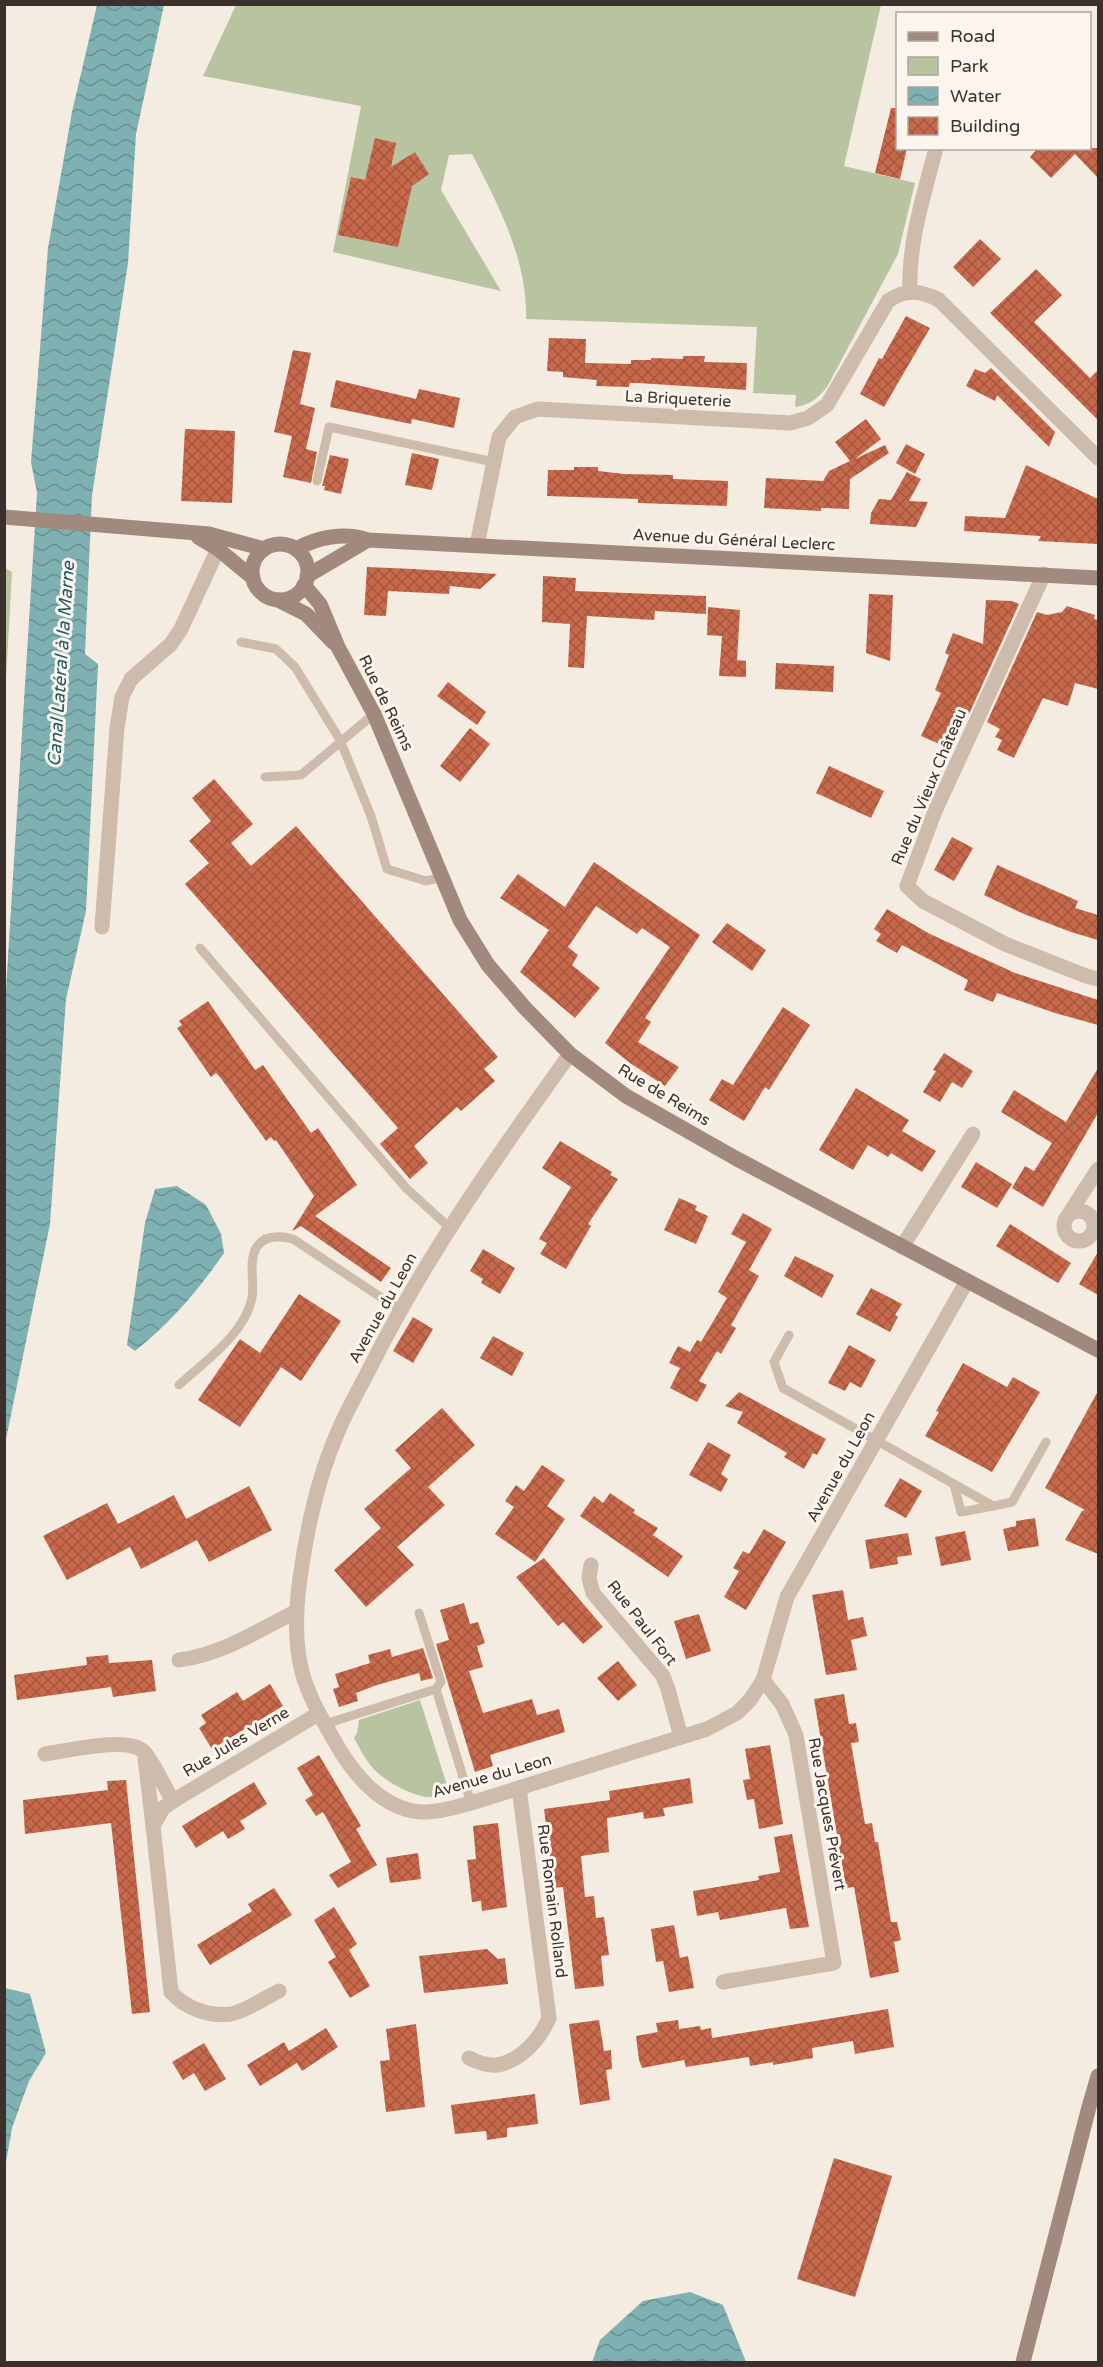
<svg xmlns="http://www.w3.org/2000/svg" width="1103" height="2367" viewBox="0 0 1103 2367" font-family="'Varela Round',sans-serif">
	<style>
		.green { fill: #b8c4a0 }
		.water { fill: url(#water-waves) }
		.building { fill: url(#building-cross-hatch) }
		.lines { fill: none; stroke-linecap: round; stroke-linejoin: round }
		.lane { stroke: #cdbbac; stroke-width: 9 }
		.street { stroke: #cdbbac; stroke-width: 15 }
		.secondary { stroke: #a18a7d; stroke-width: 15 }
		.labels { text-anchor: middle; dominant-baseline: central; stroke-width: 6; stroke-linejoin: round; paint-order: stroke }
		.street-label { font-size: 16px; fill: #3b302b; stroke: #fbf5ee }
		.water-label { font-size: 18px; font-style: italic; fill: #1f5a5e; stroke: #fbf5ee }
	</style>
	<defs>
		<pattern id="water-waves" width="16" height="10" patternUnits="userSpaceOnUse" patternTransform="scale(1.5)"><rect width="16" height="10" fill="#7fb0b2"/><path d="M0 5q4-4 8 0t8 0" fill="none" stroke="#699091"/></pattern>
		<pattern id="building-cross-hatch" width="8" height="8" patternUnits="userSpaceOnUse" patternTransform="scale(1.5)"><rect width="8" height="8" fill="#c8694b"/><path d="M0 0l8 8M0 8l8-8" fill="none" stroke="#a4573f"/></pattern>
	</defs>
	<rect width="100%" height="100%" fill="#f4ebe1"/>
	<g class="green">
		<path d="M236 5H881L844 166 915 183 898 254 827 387C818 398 810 405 795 407L796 395 753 393 757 327 526 319C528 261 498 204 472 154L449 155 441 190 501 291 333 252 361 106 203 76Z"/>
		<polygon points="5,568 12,572 5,697"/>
		<path d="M420 1700 446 1782C445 1816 389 1784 378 1773 367 1763 361 1751 354 1738L357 1733 359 1720Z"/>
	</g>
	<g class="water">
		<polygon points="97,5 164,5 136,134 128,263 92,495 85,654 98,664 86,911 66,999 50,1224 5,1444 5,1005 37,493 31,462 48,248 72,112"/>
		<path d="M177 1186 206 1205 221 1234 224 1253C197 1292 172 1321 135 1351L127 1345 145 1223 155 1189Z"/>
		<polygon points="5,1988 30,1994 46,2053 29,2081 12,2128 5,2168"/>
		<polygon points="690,2292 723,2305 746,2362 592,2362 600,2340 643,2301"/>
	</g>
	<g class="building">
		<polygon points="891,108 897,108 897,148 907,148 900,179 875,173"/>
		<polygon points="375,138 396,143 391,167 415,152 429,174 412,186 398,247 338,235 351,177 365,180"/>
		<polygon points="1038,148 1098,148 1098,178 1075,154 1051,178 1030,157"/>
		<polygon points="980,239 1001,259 973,287 953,267"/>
		<polygon points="1036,269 1062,295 1034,322 1090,378 1098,370 1098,420 990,313"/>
		<polygon points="906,316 930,328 884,407 860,394 879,358 882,359"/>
		<polygon points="549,338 586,339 585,363 631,364 631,360 651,360 651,358 683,359 683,356 705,356 704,362 747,363 746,390 638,383 630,383 629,387 596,386 597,380 563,377 563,372 547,371"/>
		<polygon points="293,350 311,353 300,404 315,408 306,449 317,452 311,483 283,477 292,436 274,432"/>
		<polygon points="991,368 1055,432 1049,447 997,395 995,401 966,386 975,369 985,373"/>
		<polygon points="336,380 416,399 419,389 460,398 454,428 412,419 411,424 330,407"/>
		<polygon points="866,419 881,439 855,459 885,445 889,453 850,479 849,509 821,508 821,511 764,508 766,478 823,481 829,471 850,461 835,442"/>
		<polygon points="185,429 235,431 232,503 181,501"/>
		<polygon points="906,444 925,454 915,474 896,463"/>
		<polygon points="412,453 439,459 432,490 405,485"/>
		<polygon points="330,455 349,459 341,494 324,490 325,486 322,486"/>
		<polygon points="1026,465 1098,499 1098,544 1038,541 1041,536 964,531 965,516 1005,518"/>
		<polygon points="574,467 598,467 598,471 624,474 673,475 673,479 728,481 727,506 638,503 638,499 547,496 548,470 574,470"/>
		<polygon points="907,472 921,479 909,501 928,502 916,527 870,524 871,513 879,499 891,500"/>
		<polygon points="367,567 414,569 497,574 480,589 450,586 449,594 388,591 386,616 364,615"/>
		<polygon points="543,576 576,578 575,591 706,596 706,614 655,611 654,620 587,616 584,668 568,667 570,624 542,622"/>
		<polygon points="869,594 893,595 890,661 866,653"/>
		<polygon points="986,600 1012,601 1019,604 969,714 966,712 949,748 921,736 941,693 935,690 949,655 945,653 953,633 983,644"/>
		<polygon points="1067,606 1095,615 1094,619 1098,620 1098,689 1075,683 1068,706 1043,698 1014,758 997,750 1002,740 995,737 1000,729 987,722 1037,612 1047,615 1062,612"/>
		<polygon points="708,607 740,610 737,660 746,661 746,677 719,676 722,636 707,635"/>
		<polygon points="776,663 834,666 833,692 775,689"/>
		<polygon points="448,682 486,712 477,725 437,696"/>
		<polygon points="470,728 490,744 460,782 440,766"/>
		<polygon points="829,766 884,791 871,818 816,793"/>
		<polygon points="214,779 253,824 231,843 251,866 296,826 498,1057 484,1069 495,1081 461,1111 457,1107 414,1146 428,1163 410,1179 380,1144 398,1128 185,884 209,863 189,841 211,821 192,798"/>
		<polygon points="952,837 973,848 954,881 934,870"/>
		<polygon points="594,862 700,935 645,1018 651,1022 638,1042 679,1067 665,1086 630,1063 605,1043 670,947 642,928 637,934 596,906 568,947 578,955 572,965 600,988 575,1018 520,972 549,930 500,898 518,874 565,907"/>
		<polygon points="997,865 1078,901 1075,908 1098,915 1098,940 1071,932 1024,914 984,895"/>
		<polygon points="887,909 930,934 1015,973 1098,1000 1098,1025 1055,1013 997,993 993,1002 964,990 968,980 902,945 897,953 876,941 881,934 874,929"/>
		<polygon points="727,923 766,950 752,971 712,942"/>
		<polygon points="208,1001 255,1070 263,1065 311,1133 318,1128 357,1185 315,1216 391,1268 381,1282 301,1226 292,1231 314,1196 276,1140 274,1141 271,1137 266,1141 220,1077 216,1073 211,1077 177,1028 182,1025 179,1021"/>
		<polygon points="783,1007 810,1025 769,1090 765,1087 744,1121 709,1100 722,1079 733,1085"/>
		<polygon points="944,1053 973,1071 962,1088 952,1082 940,1102 923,1092 936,1071 933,1070"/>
		<polygon points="1098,1068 1098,1113 1043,1207 1012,1188 1025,1166 1034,1171 1052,1143 1001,1112 1014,1090 1066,1122"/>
		<polygon points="856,1088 909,1120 902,1131 936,1151 922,1172 891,1153 888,1157 868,1145 853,1170 819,1150"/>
		<polygon points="560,1141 612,1172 610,1175 618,1179 588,1224 591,1226 566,1269 540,1254 547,1243 539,1239 571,1187 542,1168"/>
		<polygon points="976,1162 1012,1184 997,1208 961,1187"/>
		<polygon points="679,1198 697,1206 695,1210 708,1216 696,1244 664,1230"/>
		<polygon points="743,1213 772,1229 749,1270 759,1276 731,1325 736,1328 721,1354 717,1351 699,1381 707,1385 697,1402 670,1388 680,1368 669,1363 678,1346 690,1352 697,1340 701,1342 727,1298 718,1292 746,1242 731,1234"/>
		<polygon points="1010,1224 1071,1263 1058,1283 996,1246"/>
		<polygon points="483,1249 515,1268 500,1294 481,1283 483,1279 470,1271"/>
		<polygon points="1098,1252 1098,1295 1079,1284"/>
		<polygon points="795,1256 834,1275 822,1298 784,1276"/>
		<polygon points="871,1288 902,1304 895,1315 898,1317 890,1332 856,1314"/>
		<polygon points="299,1294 341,1321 301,1381 281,1367 240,1427 198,1400 240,1339 260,1353"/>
		<polygon points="413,1317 433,1329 413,1363 393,1351"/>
		<polygon points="493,1336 524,1353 512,1376 480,1358"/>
		<polygon points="849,1345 876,1360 861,1388 850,1382 845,1391 828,1383"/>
		<polygon points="963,1363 1007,1387 1013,1377 1040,1392 992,1472 925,1436 939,1412 936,1411"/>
		<polygon points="1098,1391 1098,1554 1065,1540 1082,1511 1085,1510 1045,1488"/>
		<polygon points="739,1392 826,1439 817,1455 813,1453 804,1469 784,1457 787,1453 737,1423 743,1412 725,1406"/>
		<polygon points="442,1408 475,1445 428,1487 445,1505 397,1547 414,1565 366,1607 334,1570 381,1528 364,1509 411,1468 395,1450"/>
		<polygon points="708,1442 731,1455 721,1474 728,1479 721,1492 689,1475"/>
		<polygon points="542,1465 565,1480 547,1506 565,1519 535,1562 495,1534 514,1507 505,1501 516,1485 524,1491"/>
		<polygon points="900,1478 922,1491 906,1518 884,1506"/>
		<polygon points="249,1486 272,1530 209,1562 197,1540 141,1569 130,1547 67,1580 43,1536 107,1503 118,1524 174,1495 186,1519"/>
		<polygon points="610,1493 635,1510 633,1513 658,1528 653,1535 683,1556 668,1577 580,1516 594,1496 603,1503"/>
		<polygon points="1035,1518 1039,1546 1008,1551 1003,1529 1016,1526 1016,1521"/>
		<polygon points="764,1529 786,1542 746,1610 724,1597 739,1571 733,1568 743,1551 749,1554"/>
		<polygon points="965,1531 971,1560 941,1566 935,1537"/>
		<polygon points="908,1533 912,1555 897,1557 898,1564 870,1569 865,1540"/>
		<polygon points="544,1558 603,1627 583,1644 563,1622 558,1626 516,1577"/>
		<polygon points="843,1590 848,1620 863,1617 867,1636 851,1640 857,1670 826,1675 812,1595"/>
		<polygon points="464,1603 470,1624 478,1622 485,1643 477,1646 483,1667 469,1671 483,1713 532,1699 537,1715 559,1709 565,1732 490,1755 493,1766 475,1772 436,1644 449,1640 440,1610"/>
		<polygon points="699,1614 711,1651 686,1659 674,1621"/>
		<polygon points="423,1648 433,1678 421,1681 419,1673 377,1685 356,1693 358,1701 339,1707 333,1689 339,1687 335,1674 370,1663 368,1655 390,1649 392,1657"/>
		<polygon points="108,1655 109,1663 152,1660 156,1691 113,1697 111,1687 17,1700 14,1675 87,1665 86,1657"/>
		<polygon points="618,1661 637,1685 618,1701 597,1678"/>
		<polygon points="270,1684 283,1706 212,1749 199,1728 206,1723 201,1715 237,1692 243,1701"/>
		<polygon points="844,1694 849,1724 856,1723 859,1742 851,1743 865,1824 872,1823 875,1842 878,1842 891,1922 897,1922 901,1940 894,1942 899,1972 870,1978 854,1887 846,1888 814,1699"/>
		<polygon points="770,1745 783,1824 759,1829 754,1799 747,1800 743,1780 750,1779 745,1749"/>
		<polygon points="319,1755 361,1826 356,1829 377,1865 338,1888 329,1875 351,1862 323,1812 316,1816 305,1800 313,1795 297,1768"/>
		<polygon points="690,1778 693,1803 663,1808 665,1816 644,1819 643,1812 607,1818 609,1852 581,1856 585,1897 594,1896 596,1918 604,1917 609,1955 601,1956 604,1986 575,1989 563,1887 554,1888 544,1809 610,1800 609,1791"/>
		<polygon points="126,1780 150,2012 132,2014 111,1823 25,1834 23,1800 108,1790 107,1781"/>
		<polygon points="254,1782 267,1804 240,1821 245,1829 228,1839 223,1831 196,1848 182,1826"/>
		<polygon points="498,1823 507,1907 482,1911 481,1901 472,1902 467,1860 476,1859 473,1826"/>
		<polygon points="792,1834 809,1927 790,1929 786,1908 720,1920 718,1912 697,1916 693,1891 759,1880 758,1876 780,1872 774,1837"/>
		<polygon points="418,1853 421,1879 390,1883 386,1858"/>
		<polygon points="274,1888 292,1915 210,1965 197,1945 252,1911 248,1904"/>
		<polygon points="334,1907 357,1944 349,1950 370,1986 350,1998 328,1962 336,1957 314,1920"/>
		<polygon points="674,1925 680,1958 688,1956 694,1988 669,1992 663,1961 656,1962 651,1929"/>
		<polygon points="487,1949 498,1959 505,1958 508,1984 424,1993 419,1956"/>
		<polygon points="888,2009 894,2047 855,2054 853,2041 812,2048 813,2058 773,2065 773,2062 750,2066 749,2057 686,2067 684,2060 642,2068 639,2060 636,2036 658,2032 656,2023 678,2020 679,2029 700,2026 701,2030 711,2028 712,2038"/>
		<polygon points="599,2020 604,2051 611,2050 612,2069 606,2070 610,2100 580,2105 569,2024"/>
		<polygon points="416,2024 425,2107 386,2112 380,2061 390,2060 386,2029"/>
		<polygon points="326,2028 338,2047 302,2071 297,2063 260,2086 247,2065 284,2042 289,2051"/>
		<polygon points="204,2043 226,2079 205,2091 194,2073 183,2080 172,2062"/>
		<polygon points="535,2094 538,2124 507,2128 507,2137 487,2140 486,2131 455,2134 451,2105"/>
		<polygon points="834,2158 892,2176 855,2297 797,2279"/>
	</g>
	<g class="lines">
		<g class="lane">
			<polyline points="317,481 329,427 494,462"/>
			<polyline points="241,642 276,649 295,667 340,740 371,816 387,869 426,881 443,877"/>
			<polyline points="265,777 301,775 374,714"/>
			<polyline points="200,948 406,1188 450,1228"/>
			<polyline points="789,1335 774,1362 783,1388 993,1506 1012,1502 1046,1442"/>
			<path d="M179 1385C205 1361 244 1335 252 1298 255 1282 248 1264 256 1248 264 1234 281 1236 293 1239L400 1310"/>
			<polyline points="954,1484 961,1512 993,1506"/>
			<polyline points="419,1613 441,1682 436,1689 471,1803"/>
			<polyline points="325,1724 436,1689"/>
		</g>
		<g class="street">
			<path d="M910 291C908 243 924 195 936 148"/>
			<path d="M477 545 499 437 515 417 538 409 790 423 808 418 827 405 888 301C905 289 920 290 939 300L1098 458"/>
			<polyline points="1044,574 935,811 907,886 923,901 1005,944 1086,976 1098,979"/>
			<polyline points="102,927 117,728 122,697 131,679 171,644 181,629 218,549"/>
			<path d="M570 1054C499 1153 428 1253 373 1362 362 1384 349 1406 339 1429 320 1472 309 1518 302 1565 296 1600 293 1637 302 1672 310 1701 326 1726 341 1752 359 1781 388 1812 425 1812 441 1812 456 1807 471 1803L707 1729 737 1713 750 1700 763 1680 787 1597 967 1281"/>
			<circle cx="1079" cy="1226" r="15"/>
			<polyline points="1069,1214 1098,1169"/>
			<polyline points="902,1247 973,1134"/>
			<polyline points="591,1565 589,1578 593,1593 663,1676 668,1689 681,1737"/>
			<path d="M179 1660C221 1655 259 1630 297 1611"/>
			<path d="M45 1754C68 1751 130 1735 145 1753 156 1767 164 1786 173 1801"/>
			<polyline points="145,1758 153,1826"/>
			<polyline points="723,1982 834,1963 796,1735 782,1704 763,1680"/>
			<path d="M279 1991C264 1998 247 2011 231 2014 209 2017 185 2008 171 1992L153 1826 163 1808 173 1801 318 1714"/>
			<path d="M469 2058C478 2062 487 2066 497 2065 521 2061 540 2039 549 2018L519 1788"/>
		</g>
		<g class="secondary">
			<polyline points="4,517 209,534 264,549"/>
			<polyline points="198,537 218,549 253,578"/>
			<circle cx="280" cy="572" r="28"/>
			<path d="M296 549C318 537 344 532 368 540L1098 578"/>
			<polyline points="307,576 368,540"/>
			<polyline points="304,585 320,604 338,647 374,714 460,920 488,965 525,1008 570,1054 626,1096 737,1159 1098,1350"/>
			<polyline points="278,600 306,614 333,642"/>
			<polyline points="1023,2362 1089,2107 1098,2076"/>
		</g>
	</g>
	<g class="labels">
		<g class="street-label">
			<text transform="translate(678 399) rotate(3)">La Briqueterie</text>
			<text transform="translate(734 540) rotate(3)">Avenue du Général Leclerc</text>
			<text transform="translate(386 703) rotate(64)">Rue de Reims</text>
			<text transform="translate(929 787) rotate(-67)">Rue du Vieux Château</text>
			<text transform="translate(664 1095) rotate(31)">Rue de Reims</text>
			<text transform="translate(383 1308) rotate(-61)">Avenue du Leon</text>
			<text transform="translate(841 1467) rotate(-61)">Avenue du Leon</text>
			<text transform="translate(642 1623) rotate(52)">Rue Paul Fort</text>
			<text transform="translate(236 1742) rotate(-31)">Rue Jules Verne</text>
			<text transform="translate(492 1776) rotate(-16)">Avenue du Leon</text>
			<text transform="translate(827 1814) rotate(80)">Rue Jacques Prévert</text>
			<text transform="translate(552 1901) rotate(83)">Rue Romain Rolland</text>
		</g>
		<g class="water-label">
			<text transform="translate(61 664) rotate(-86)">Canal Latéral à la Marne</text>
		</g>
	</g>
	<rect width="1103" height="2367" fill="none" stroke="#3b302b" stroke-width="12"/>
	<rect x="896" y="12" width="195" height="138" fill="#fbf5ee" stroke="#aea6a0" stroke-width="1.5"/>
	<rect x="908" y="32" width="30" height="9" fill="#a18a7d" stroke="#aea6a0" stroke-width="1.5"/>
	<text x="950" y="42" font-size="18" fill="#3b302b">Road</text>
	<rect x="908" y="57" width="30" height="18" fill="#b8c4a0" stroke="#aea6a0" stroke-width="1.5"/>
	<text x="950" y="72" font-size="18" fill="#3b302b">Park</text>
	<rect x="908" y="87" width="30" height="18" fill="url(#water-waves)" stroke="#aea6a0" stroke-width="1.5"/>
	<text x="950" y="102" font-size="18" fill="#3b302b">Water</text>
	<rect x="908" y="117" width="30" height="18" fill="url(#building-cross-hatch)" stroke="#aea6a0" stroke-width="1.5"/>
	<text x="950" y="132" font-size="18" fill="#3b302b">Building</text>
</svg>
